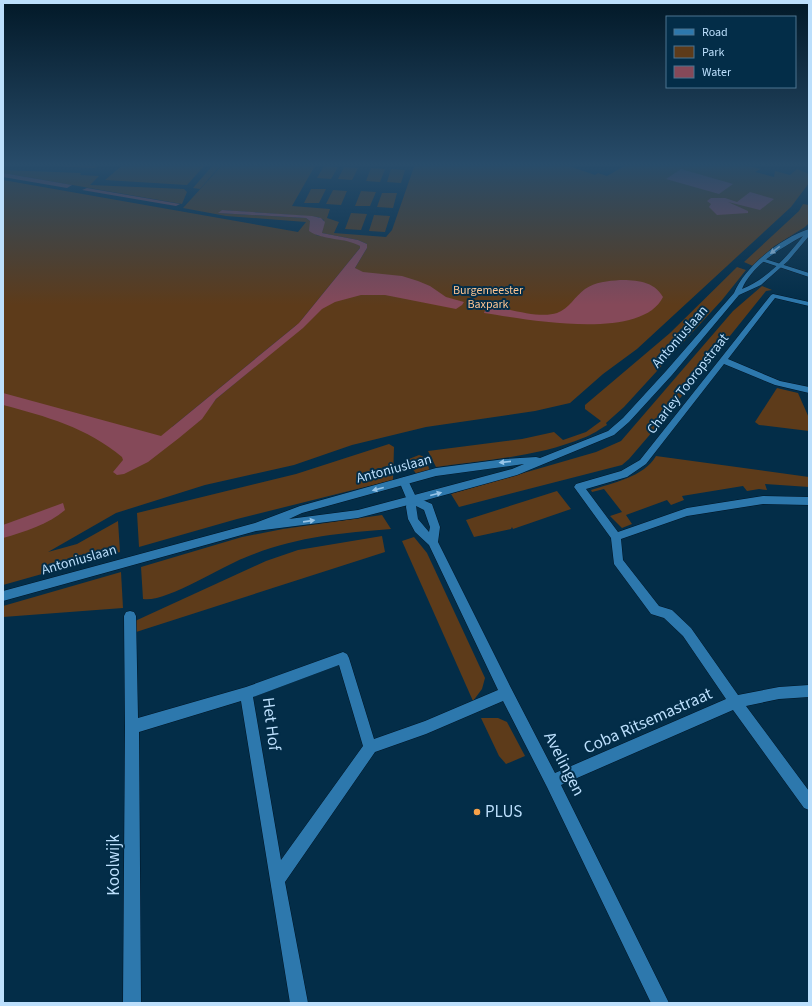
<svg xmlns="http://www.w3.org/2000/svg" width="812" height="1006" viewBox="0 0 812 1006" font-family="'Source Sans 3',sans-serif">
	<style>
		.green { fill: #5d3b1a; fill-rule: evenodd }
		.water { fill: #854959 }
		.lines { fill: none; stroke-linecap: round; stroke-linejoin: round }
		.street-casing { stroke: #001525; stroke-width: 1 }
		.secondary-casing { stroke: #001525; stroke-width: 1 }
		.street { fill: #2d78ad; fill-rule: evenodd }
		.secondary { fill: #2d78ad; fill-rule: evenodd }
		.oneway { fill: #98c5e8 }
		.poi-dot { fill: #f7a149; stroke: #032d48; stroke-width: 1.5 }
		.labels { text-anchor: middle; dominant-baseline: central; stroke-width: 4; stroke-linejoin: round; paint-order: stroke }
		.far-park-label { font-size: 12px; fill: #fcc492; stroke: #032d48 }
		.street-label { font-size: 14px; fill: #bcdffc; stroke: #032d48 }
		.near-street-label { font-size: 17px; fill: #bcdffc; stroke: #032d48 }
		.near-poi-label { font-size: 17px; fill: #bcdffc; stroke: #032d48; text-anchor: start }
	</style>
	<rect width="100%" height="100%" fill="#032d48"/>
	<g class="green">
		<polygon points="18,164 100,164 95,168"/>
		<polygon points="124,164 206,164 187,185 105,180"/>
		<polygon points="214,164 221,165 200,189 193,188"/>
		<path d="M223 164H316L292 206 330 209 327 218 339 222 334 233 386 237 392 230 415 164H563L595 175 598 173 607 176 628 164H742L760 169 755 172 774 177 775 171 790 175 797 169 809 174V183L791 207 637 349 603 374 570 403 535 411 426 427 352 445 294 465 205 485 116 513 48 552 77 544 118 521 120 552 3 585V180L298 232 306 222 226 216 183 208ZM222 210 318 217 324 220 322 233 358 240 367 244V248L355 268 251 370 216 399 198 422 172 427 299 323 360 248V246L354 242 316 235 310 221 306 218 219 213Z"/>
		<polygon points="324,166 338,167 331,179 317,178"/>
		<polygon points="344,167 358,168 352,180 338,179"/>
		<polygon points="371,168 385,169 380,182 366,181"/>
		<polygon points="391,169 405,170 401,183 387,182"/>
		<polygon points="3,170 81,173 80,175 99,176 90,185 184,189 187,192 182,204 3,173"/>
		<polygon points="311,189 326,189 319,203 304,203"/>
		<polygon points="333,190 347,191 341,205 326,204"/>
		<polygon points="361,191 376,192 370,206 355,206"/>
		<polygon points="382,193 397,193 393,208 377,207"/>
		<polygon points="803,204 809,205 809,223 805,227 773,247 753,266 744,262 799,211"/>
		<polygon points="351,213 367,214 361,230 345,229"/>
		<polygon points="374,215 390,216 385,232 369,231"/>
		<path d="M737 267 746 270 722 300 624 407 606 423 607 425C600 429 592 435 583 438 537 457 485 460 436 467L428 451 522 439 554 432 563 440 586 432 601 421 585 409V405L670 333Z"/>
		<polygon points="762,286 772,290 766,291 665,417 629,459 622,465 459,507 451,494 596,452 621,441 733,311"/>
		<polygon points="777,388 798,393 809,418 809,431 759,425 755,422"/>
		<polygon points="389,444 394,447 393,480 237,519 139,547 137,513 296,474"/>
		<polygon points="419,455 425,457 430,471 417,475 412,468 409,459"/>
		<path d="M656 456 809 477V487L765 484 767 490 759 489 747 491 743 486 682 496 684 500 671 505 667 500 626 515 632 524 622 528 610 516 622 512 604 489 592 492 591 490C612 483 644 477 656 456Z"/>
		<polygon points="557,491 571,509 513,529 512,527 511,529 474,537 466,520"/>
		<path d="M382 515 391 529C340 533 293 537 244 558 221 567 165 603 143 599L141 567 242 537 283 529Z"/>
		<polygon points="382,536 385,552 133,633 135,621 266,561 298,550"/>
		<polygon points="414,537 427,553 485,678 482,689 473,701 402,541"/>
		<polygon points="121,572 123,608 3,617 3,606"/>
		<polygon points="481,718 498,718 507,722 525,756 506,764 499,756"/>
	</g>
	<g class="water">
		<polygon points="681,169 733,184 719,194 666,179"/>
		<polygon points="3,173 72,185 67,188 3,177"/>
		<polygon points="87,188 180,204 176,206 82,190"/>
		<polygon points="750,192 774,199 760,210 728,202 748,211 748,213 717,215 709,207 711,204 707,201 711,198 725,198 737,202"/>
		<path d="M222 210 312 216 321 218 325 222 322 233 358 240 367 244V248L355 268 363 272 402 276 418 281 430 286 446 297 464 302 462 305 456 309 385 295H361L335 302 322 309 303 328 216 399 202 419 179 438 148 462 124 474 117 475 113 472 123 460 122 457C88 428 45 416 3 405V393L161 436 299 323 360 248V246C344 237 324 241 309 231L310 221 306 218 218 213Z"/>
		<path d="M620 280C636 280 654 281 663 297 641 342 525 319 484 313L487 305C506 308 539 319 557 313 569 309 575 296 585 289 595 282 608 281 620 280Z"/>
		<path d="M63 503 65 510C49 524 24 532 3 538V525Z"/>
	</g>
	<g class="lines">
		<defs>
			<g id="street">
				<polygon points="761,259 765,259 809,273 809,277 761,261"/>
				<path d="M773 294 809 302V306L775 298 728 359 780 381 809 387V393L775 385 724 364 646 464 627 477 586 489 618 532 687 508 763 496 809 497V505L763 504 687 516 621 539 623 560 659 606 672 610 691 628 738 695 779 687 809 685V697L779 699 746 706 809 791V810L804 808 733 710 561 785 669 1003H651L547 787 503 701 426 734 375 752 285 882 308 1003H290L241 701 139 732 141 1003H123L125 727 124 616 126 612 130 611 134 612 136 616 138 718 246 687 343 652 347 654 349 658 374 739 425 721 498 690 429 545 415 532 408 519 406 507 407 500 399 481 404 477 407 478 416 497 432 504 433 507 440 527 438 542 511 688 555 773 726 699 683 636 664 618 651 614 614 564 611 538 574 487 576 484 621 471 640 460 771 295ZM416 506 424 510 430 527 429 532 418 519ZM339 665 363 746 281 860 253 697Z"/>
			</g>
			<path id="secondary" d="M809 229V236L788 261 761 285 739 295 672 375 629 422 614 435 517 475 412 504 358 518 256 531 3 601V591L255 523 300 506 436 468 505 459 536 457 540 458 608 431 623 418 666 371 734 293C745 266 781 238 809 229ZM803 236C787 257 767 279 742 289 752 265 781 248 803 236ZM524 464 512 469 358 510 289 519 302 513 436 476Z"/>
		</defs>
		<use href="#street" class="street-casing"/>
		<use href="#secondary" class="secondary-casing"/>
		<use href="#street" class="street"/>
		<use href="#secondary" class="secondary"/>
	</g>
	<defs><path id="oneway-solid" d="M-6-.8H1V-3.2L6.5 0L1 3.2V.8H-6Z"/></defs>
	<g class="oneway">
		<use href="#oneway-solid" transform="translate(775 250) rotate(143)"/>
		<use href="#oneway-solid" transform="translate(505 462) rotate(174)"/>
		<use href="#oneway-solid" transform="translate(378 489) rotate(165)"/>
		<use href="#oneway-solid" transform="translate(436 494) rotate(-15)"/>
		<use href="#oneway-solid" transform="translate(309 521) rotate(-8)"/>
	</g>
	<linearGradient id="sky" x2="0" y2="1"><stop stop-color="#021928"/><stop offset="0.54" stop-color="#284c6a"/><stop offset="1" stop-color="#284c6a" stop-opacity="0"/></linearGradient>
	<rect width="812" height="305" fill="url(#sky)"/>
	<circle class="poi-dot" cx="477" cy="812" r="4"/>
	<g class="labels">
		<g class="far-park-label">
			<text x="488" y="290">Burgemeester<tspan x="488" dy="14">Baxpark</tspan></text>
		</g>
		<g class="street-label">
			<text transform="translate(680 337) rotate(-49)">Antoniuslaan</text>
			<text transform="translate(688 384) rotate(-52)">Charley Tooropstraat</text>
			<text transform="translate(394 469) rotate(-15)">Antoniuslaan</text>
			<text transform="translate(79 560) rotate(-16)">Antoniuslaan</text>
		</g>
		<g class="near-street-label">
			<text transform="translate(648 721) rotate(-24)">Coba Ritsemastraat</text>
			<text transform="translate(271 724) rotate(83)">Het Hof</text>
			<text transform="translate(564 764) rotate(63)">Avelingen</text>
			<text transform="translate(114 865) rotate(-90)">Koolwijk</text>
		</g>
		<g class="near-poi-label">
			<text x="485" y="812">PLUS</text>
		</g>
	</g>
	<rect width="812" height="1006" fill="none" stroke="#bcdffc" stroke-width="8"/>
	<rect x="666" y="16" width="130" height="72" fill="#032d48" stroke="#4d7490"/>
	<rect x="674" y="29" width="20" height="6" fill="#2d78ad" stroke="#4d7490"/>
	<text x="702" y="36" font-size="12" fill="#bcdffc">Road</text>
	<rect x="674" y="46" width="20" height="12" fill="#5d3b1a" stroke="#4d7490"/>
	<text x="702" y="56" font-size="12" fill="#bcdffc">Park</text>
	<rect x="674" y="66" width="20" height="12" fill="#854959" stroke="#4d7490"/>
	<text x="702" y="76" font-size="12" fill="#bcdffc">Water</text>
</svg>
